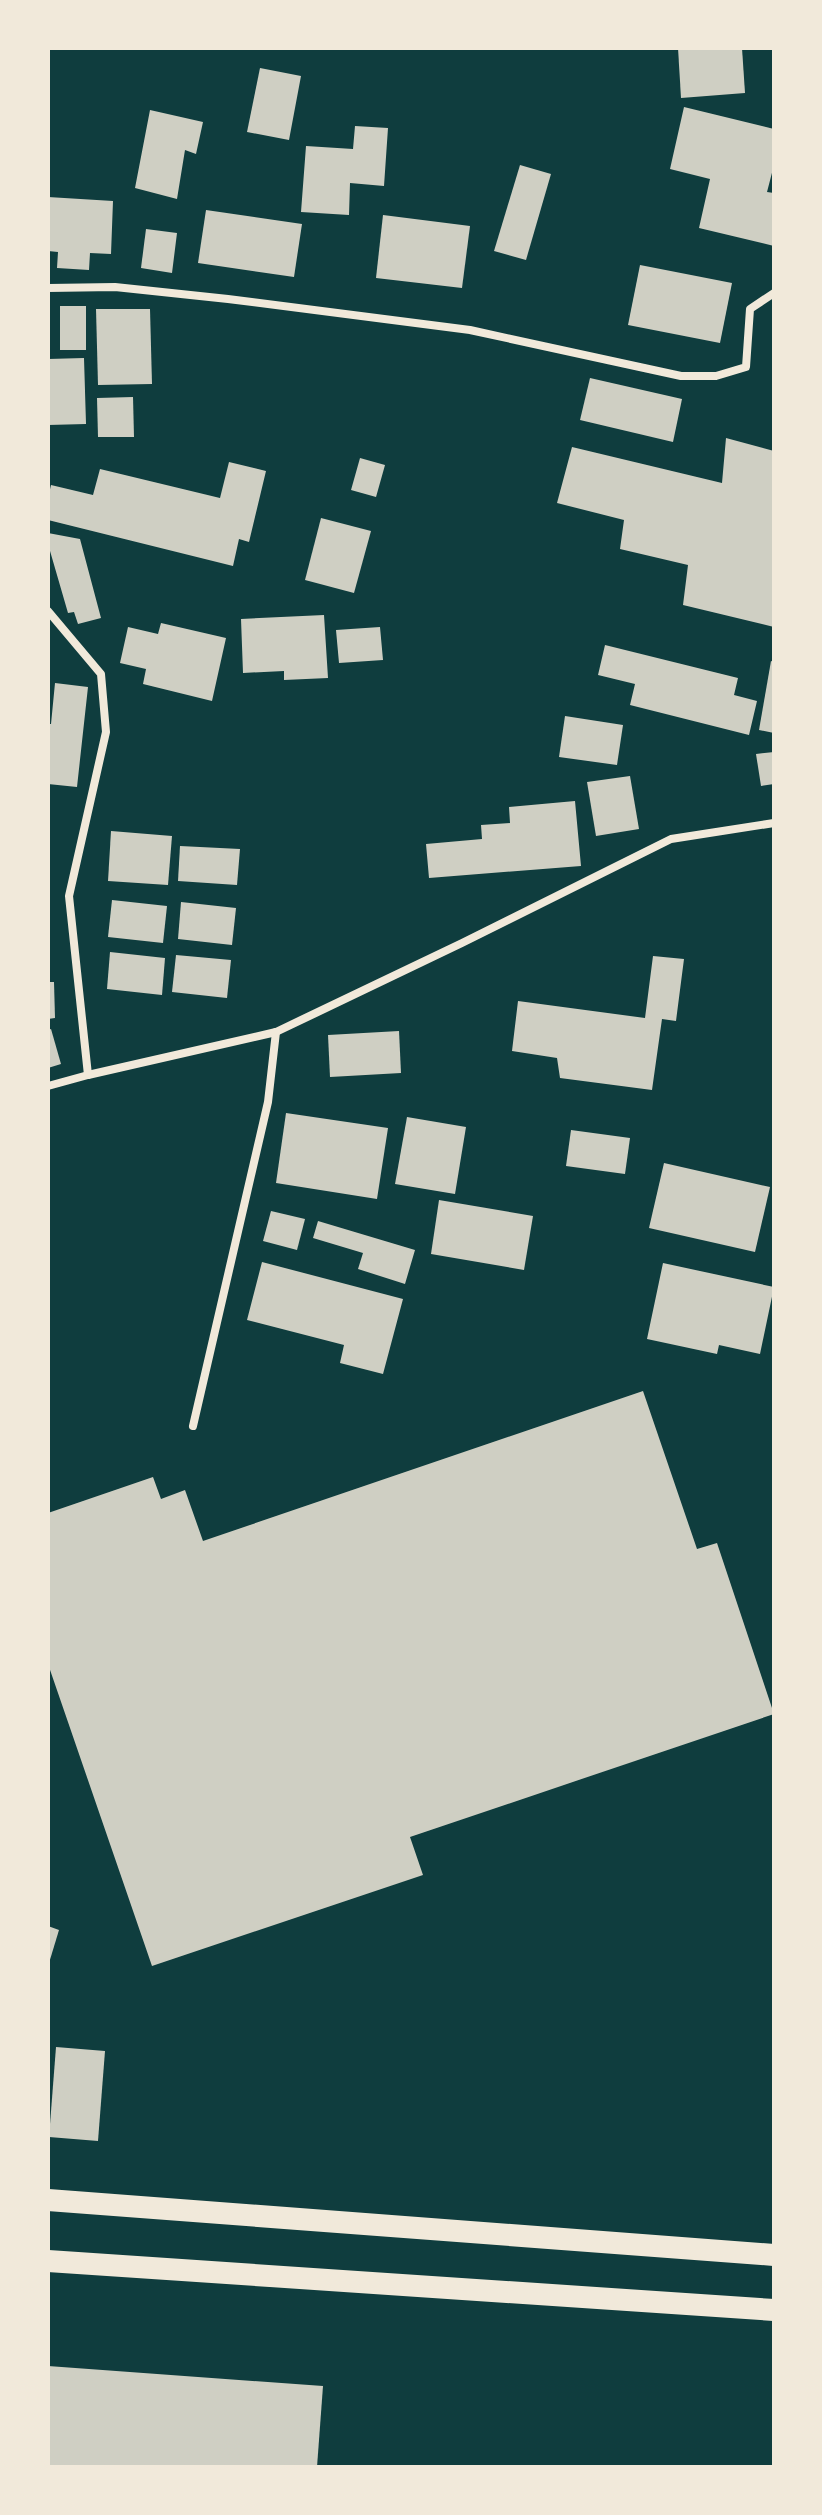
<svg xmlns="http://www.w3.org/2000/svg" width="822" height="2515" viewBox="0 0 822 2515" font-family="'PT Sans Narrow',sans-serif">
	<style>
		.building { fill: #cfcfc3 }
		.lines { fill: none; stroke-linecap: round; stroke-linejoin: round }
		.minor { stroke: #f1e9da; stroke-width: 8 }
		.trunk { stroke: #f1e9da; stroke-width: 22 }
	</style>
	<rect width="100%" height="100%" fill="#0f3d3e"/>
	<g class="building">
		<polygon points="678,48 742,48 745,93 681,98"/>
		<polygon points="260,68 301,76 289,140 247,132"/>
		<polygon points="684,107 774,129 774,165 767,192 774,193 774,246 699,228 710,179 670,169"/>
		<polygon points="150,110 203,122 196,154 185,150 177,199 135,188"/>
		<polygon points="355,126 388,128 384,186 350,183 349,215 301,212 306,146 353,149"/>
		<polygon points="520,165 551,174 526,260 494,251"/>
		<polygon points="48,197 113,201 111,254 90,253 89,270 57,268 58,252 48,251"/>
		<polygon points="206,210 302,224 294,277 198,263"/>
		<polygon points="383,215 470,226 462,288 376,278"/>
		<polygon points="146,229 177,233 172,273 141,268"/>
		<polygon points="640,265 732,283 720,343 628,325"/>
		<rect x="60" y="306" width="26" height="44"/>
		<polygon points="96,309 150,309 152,384 98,385"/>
		<polygon points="84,358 86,424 48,425 48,359"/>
		<polygon points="590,378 682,399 673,442 580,420"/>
		<polygon points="133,397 134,437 98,437 97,398"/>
		<polygon points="726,438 774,451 774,627 683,605 688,565 620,549 624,520 557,503 572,447 722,483"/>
		<polygon points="360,458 385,465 376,497 351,490"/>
		<polygon points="229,462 266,471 249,542 239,539 233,566 48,520 48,498 51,485 93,495 100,469 220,498"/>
		<polygon points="321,518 371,531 354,593 305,580"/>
		<polygon points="48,533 80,539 101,618 78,624 74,612 68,613 48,544"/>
		<polygon points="324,615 328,678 284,680 284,671 243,673 241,619"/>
		<polygon points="161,623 226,638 212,701 143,684 146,669 120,663 128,627 158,634"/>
		<polygon points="380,627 383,660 339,663 336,630"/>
		<polygon points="605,645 738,678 734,695 757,701 749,735 630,705 635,684 598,675"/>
		<polygon points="771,661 774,662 774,733 759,730"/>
		<polygon points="55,683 88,687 77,787 48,784 48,724 51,724"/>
		<polygon points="565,716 623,725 617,765 559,757"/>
		<polygon points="774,752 774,784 761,786 756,754"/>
		<polygon points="630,776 639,829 596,836 587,782"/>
		<polygon points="575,801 581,866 429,878 426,844 482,839 481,825 510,823 509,807"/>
		<polygon points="111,831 172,836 168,885 108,881"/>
		<polygon points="180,846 240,849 237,885 178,881"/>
		<polygon points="112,900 167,906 163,943 108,937"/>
		<polygon points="181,902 236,908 232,945 178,939"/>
		<polygon points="110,952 165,958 162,995 107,989"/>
		<polygon points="176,955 231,960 227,998 172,992"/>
		<polygon points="653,956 684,959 676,1021 662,1019 652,1090 560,1078 557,1058 512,1051 518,1001 645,1018"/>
		<polygon points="48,982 54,982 55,1018 48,1019"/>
		<polygon points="51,1029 61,1064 48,1068 48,1030"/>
		<polygon points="399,1031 401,1073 330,1077 328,1035"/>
		<polygon points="286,1113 388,1128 377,1199 276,1183"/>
		<polygon points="407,1117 466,1127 455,1194 395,1184"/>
		<polygon points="571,1130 630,1138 625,1174 566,1166"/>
		<polygon points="664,1163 770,1187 755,1252 649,1228"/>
		<polygon points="439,1200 533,1216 524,1270 431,1254"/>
		<polygon points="271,1211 305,1219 297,1250 263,1241"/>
		<polygon points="318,1221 415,1250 405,1284 358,1269 363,1253 313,1238"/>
		<polygon points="262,1262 403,1299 383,1374 340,1363 344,1345 247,1320"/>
		<polygon points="663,1263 774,1287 760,1354 719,1345 717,1354 647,1339"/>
		<polygon points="643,1391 697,1549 717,1543 774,1714 410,1837 423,1875 152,1966 48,1664 48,1513 153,1477 161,1499 185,1490 203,1541"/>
		<polygon points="48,1926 59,1930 49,1963 48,1963"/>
		<polygon points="56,2047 105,2051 98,2141 49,2137"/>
		<polygon points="48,2366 323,2386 317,2467 48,2467"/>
	</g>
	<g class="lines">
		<g class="minor">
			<polyline points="48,288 115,287 228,299 470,330 681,376 716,376 746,367 750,309 774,293"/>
			<polyline points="48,611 101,674 106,732 69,896 88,1075"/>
			<polyline points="48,1086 88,1075 276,1032 462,943 671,839 774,823"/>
			<polyline points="193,1426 268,1102 276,1032"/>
		</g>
		<g class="trunk">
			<polyline points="48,2200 774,2255"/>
			<polyline points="48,2261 774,2310"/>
		</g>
	</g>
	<rect width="822" height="2515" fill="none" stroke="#f1e9da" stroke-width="100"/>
</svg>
